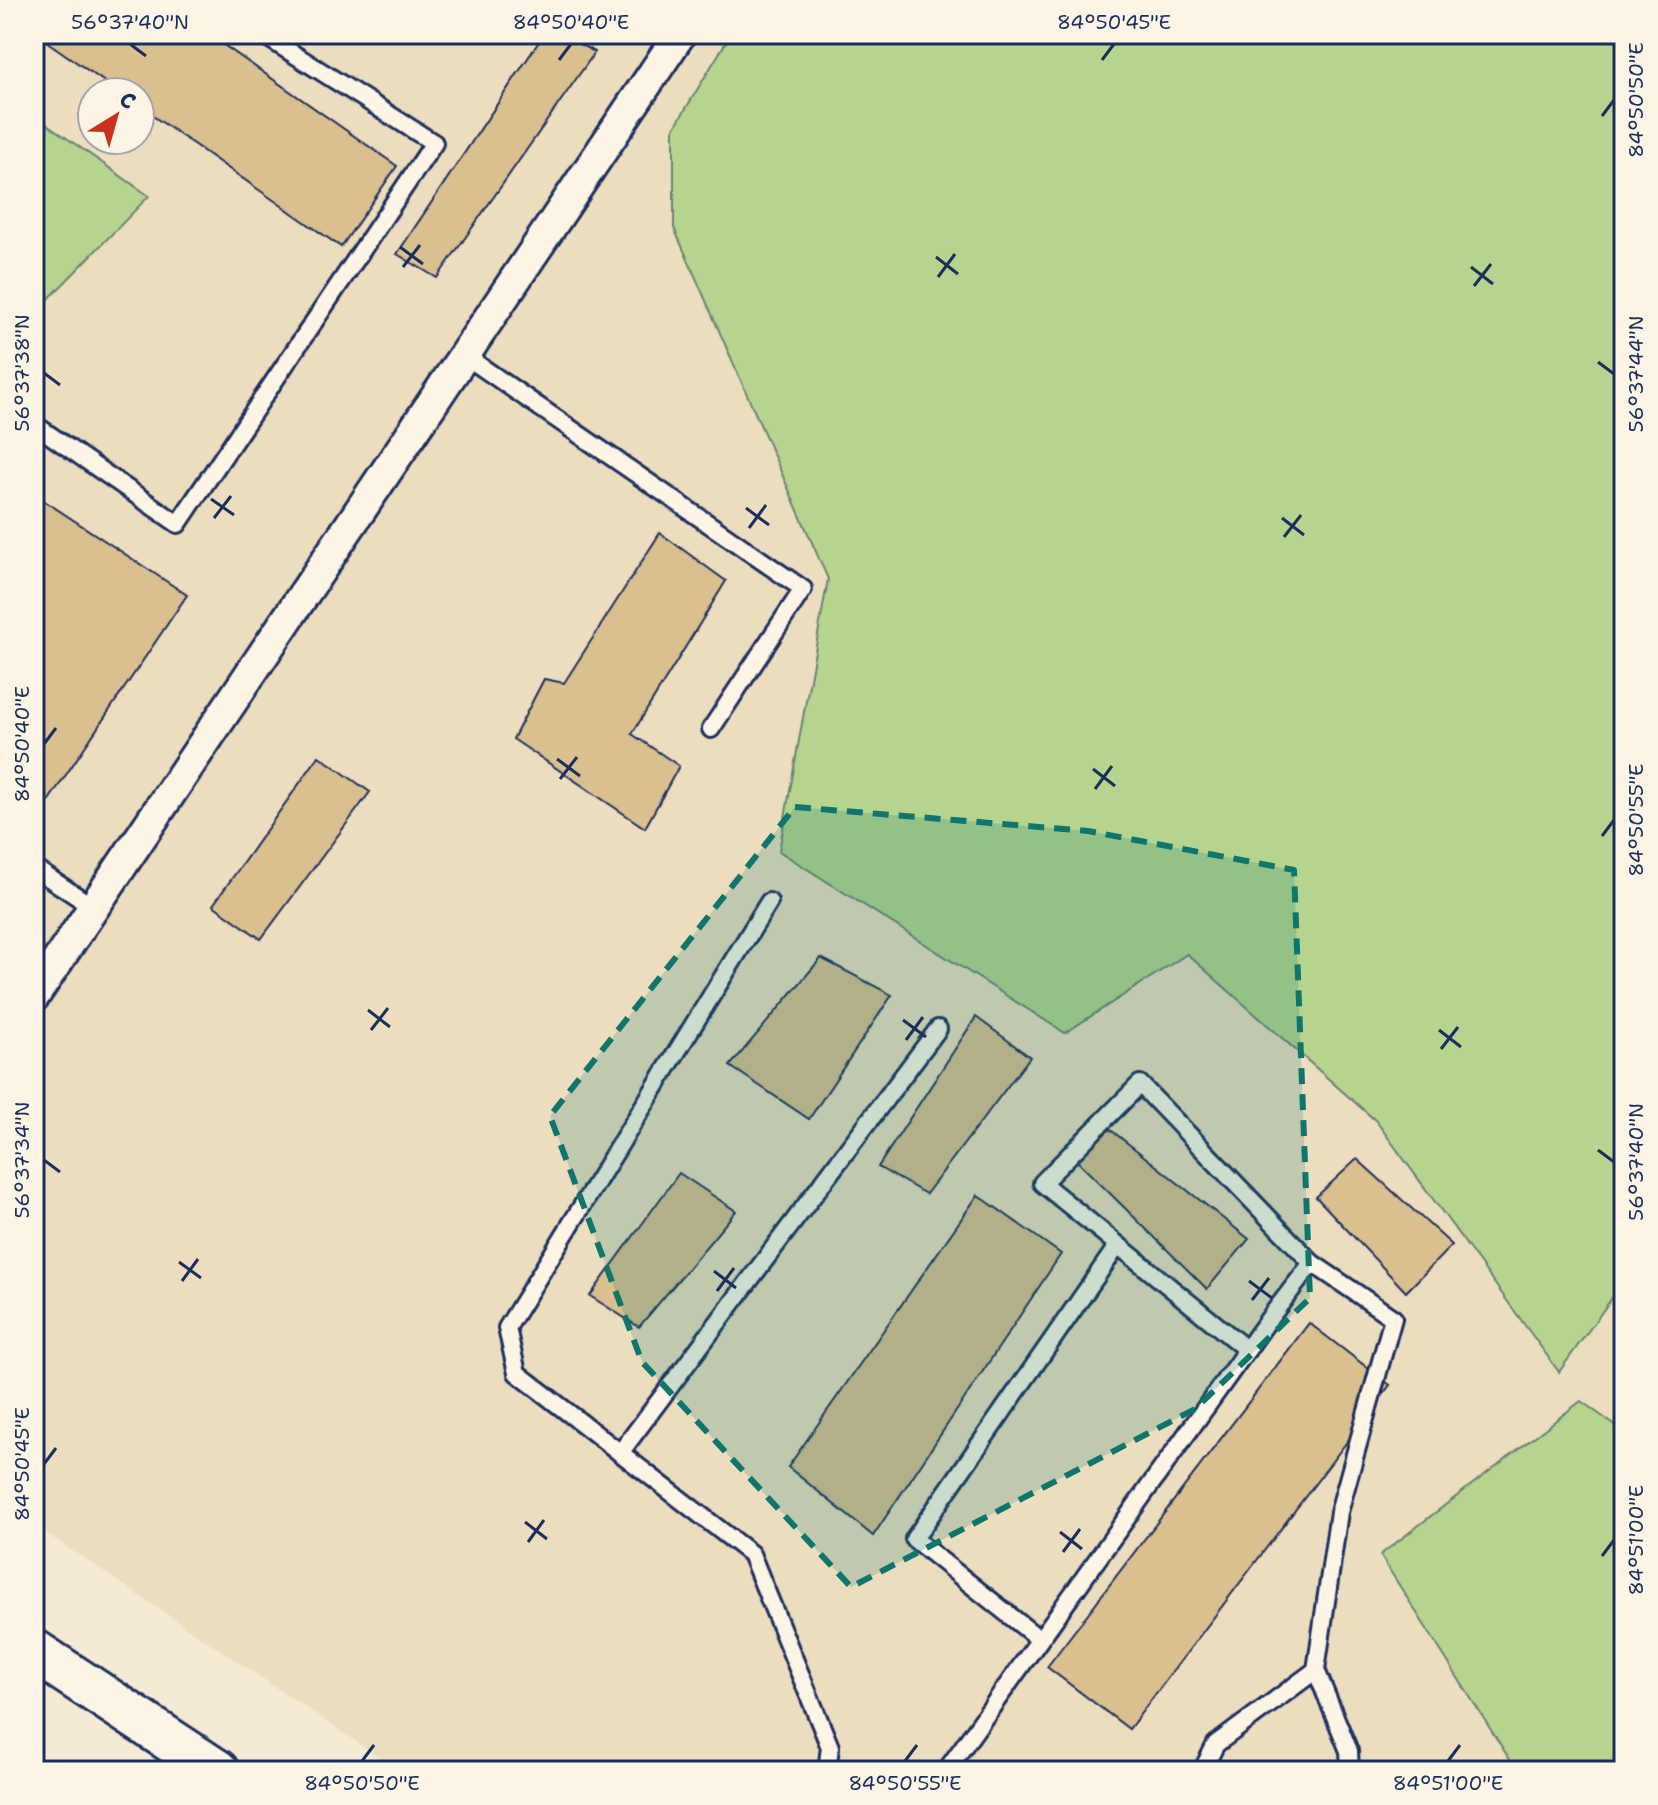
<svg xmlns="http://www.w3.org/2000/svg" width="1658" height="1805" viewBox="0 0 1658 1805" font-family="'Shantell Sans',sans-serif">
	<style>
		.built { fill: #edddbf; fill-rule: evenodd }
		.green { fill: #b6d48d; stroke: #688276; stroke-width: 2 }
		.building { fill: #dabf8f; stroke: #1b2f5e; stroke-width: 2 }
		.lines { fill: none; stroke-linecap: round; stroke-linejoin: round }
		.lane-casing { stroke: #1b2f5e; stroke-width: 22 }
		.street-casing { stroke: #1b2f5e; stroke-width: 36 }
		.secondary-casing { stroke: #1b2f5e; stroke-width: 48 }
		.lane { stroke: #fcf5e5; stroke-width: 16 }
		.street { stroke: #fcf5e5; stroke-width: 30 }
		.secondary { stroke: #fcf5e5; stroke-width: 42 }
		.marked { fill: #0f766e; fill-opacity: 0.2; stroke: #0f766e; stroke-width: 6; stroke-dasharray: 16 10; stroke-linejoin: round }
		.ticks { fill: none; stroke: #1b2f5e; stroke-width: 3 }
		.neatline { fill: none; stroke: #1b2f5e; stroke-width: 3 }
		.ticks-label { font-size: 20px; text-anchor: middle; fill: #1b2f5e }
	</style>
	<rect width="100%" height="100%" fill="#f5ead4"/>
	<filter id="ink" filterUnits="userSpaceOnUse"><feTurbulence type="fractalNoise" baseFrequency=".0125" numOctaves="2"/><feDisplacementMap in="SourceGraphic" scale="16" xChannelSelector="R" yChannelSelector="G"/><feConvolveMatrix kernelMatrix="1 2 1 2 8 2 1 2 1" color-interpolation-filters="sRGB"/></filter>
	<g filter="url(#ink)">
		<path class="built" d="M34 34H1624V1771H400L34 1525ZM92 92H140V140H92Z"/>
		<g class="green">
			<polygon points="735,34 1624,34 1624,1281 1559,1372 1376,1121 1187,954 1065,1033 779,851 828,579 674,228 674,128 726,42"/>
			<polygon points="34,115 149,196 34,314"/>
			<polygon points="1581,1401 1624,1432 1624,1771 1517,1771 1380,1555"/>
		</g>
		<g class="building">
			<polygon points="36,34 208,34 397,166 341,247 140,107 140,92 119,92"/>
			<polygon points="544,34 559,34 595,52 437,278 397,254"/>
			<polygon points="34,494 187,595 41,812 34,806"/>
			<polygon points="660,533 726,581 632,734 679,766 645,828 513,739 544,679 564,683"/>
			<polygon points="319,756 370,792 261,939 213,905"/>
			<polygon points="821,958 892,995 809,1119 730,1066"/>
			<polygon points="976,1017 1030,1057 926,1194 878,1167"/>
			<polygon points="1107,1127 1249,1239 1207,1289 1077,1161"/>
			<polygon points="1357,1159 1452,1245 1406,1292 1316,1197"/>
			<polygon points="679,1173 736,1211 639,1327 590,1296"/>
			<polygon points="978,1195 1061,1254 873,1536 788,1467"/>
			<polygon points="1309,1323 1390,1385 1129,1729 1047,1667"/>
		</g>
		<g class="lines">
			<defs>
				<g id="lane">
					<polyline points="464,355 803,589 711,729"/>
					<polyline points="34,424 178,524 434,143 262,34"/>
					<polyline points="34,868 93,907"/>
					<polyline points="769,902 507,1328 517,1373 751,1554 830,1747 827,1771"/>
					<polyline points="1247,1350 1042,1183 1140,1084 1312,1263 1393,1318 1339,1512 1316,1670 1349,1751 1350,1771"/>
					<polyline points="620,1453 938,1029"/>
					<polyline points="1039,1639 914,1539 1118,1245"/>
					<polyline points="946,1771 1271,1316 1312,1263"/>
					<polyline points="1202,1771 1216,1744 1316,1670"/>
				</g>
				<polyline id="street" points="34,996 680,34"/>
				<polyline id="secondary" points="34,1651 217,1771"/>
			</defs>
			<use href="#lane" class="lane-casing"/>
			<use href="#street" class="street-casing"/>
			<use href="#secondary" class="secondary-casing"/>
			<use href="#lane" class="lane"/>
			<use href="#street" class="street"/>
			<use href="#secondary" class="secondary"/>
		</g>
	</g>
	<path class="marked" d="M795 807 1088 831 1294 870 1310 1298 1195 1409 851 1587 642 1362 550 1116Z"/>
	<path class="ticks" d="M130 44 146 56M559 60 571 44M1102 60 1114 44M1602 116 1614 100M400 247 423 264M936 257 958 274M403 267 420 245M1471 267 1493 284M938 277 955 254M1474 286 1491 264M1598 362 1614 374M44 373 60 385M211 499 234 515M746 508 769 525M214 518 231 496M1282 518 1304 535M749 528 766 505M1284 537 1301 515M44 744 56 728M557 759 580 776M1093 769 1115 786M560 779 577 757M1095 789 1112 766M1602 836 1614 820M368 1010 390 1027M903 1020 926 1037M371 1030 388 1008M1439 1030 1461 1047M906 1040 923 1017M1441 1049 1458 1027M1598 1150 1614 1162M44 1160 60 1172M179 1262 201 1278M714 1271 736 1288M182 1281 198 1259M1249 1281 1272 1298M717 1291 734 1268M1252 1300 1269 1278M44 1464 56 1448M525 1522 547 1539M1060 1532 1082 1549M528 1542 544 1520M1063 1552 1080 1529M1602 1556 1614 1540M362 1761 374 1745M905 1761 917 1745M1448 1761 1460 1745"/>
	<rect width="1658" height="1805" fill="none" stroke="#fcf5e5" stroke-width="88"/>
	<g transform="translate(116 116) rotate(37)"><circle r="38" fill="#fcf5e5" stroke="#a2a6af" stroke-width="2"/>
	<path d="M0-6L14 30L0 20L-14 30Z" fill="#c8321e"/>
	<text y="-12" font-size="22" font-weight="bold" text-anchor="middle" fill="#1b2f5e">С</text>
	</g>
	<rect x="44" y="44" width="1570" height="1717" class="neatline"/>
	<g class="ticks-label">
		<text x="130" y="29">56°37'40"N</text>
		<text x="571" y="29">84°50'40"E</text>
		<text x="1114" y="29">84°50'45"E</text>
		<text transform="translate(1636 100) rotate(-90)" y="7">84°50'50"E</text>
		<text transform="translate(22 373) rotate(-90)" y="7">56°37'38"N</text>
		<text transform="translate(1636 374) rotate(-90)" y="7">56°37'44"N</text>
		<text transform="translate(22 744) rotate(-90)" y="7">84°50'40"E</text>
		<text transform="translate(1636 820) rotate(-90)" y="7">84°50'55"E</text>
		<text transform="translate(22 1160) rotate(-90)" y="7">56°37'34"N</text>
		<text transform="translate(1636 1162) rotate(-90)" y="7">56°37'40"N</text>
		<text transform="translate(22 1464) rotate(-90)" y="7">84°50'45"E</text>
		<text transform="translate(1636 1540) rotate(-90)" y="7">84°51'00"E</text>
		<text x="362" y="1790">84°50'50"E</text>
		<text x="905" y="1790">84°50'55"E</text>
		<text x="1448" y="1790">84°51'00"E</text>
	</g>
</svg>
